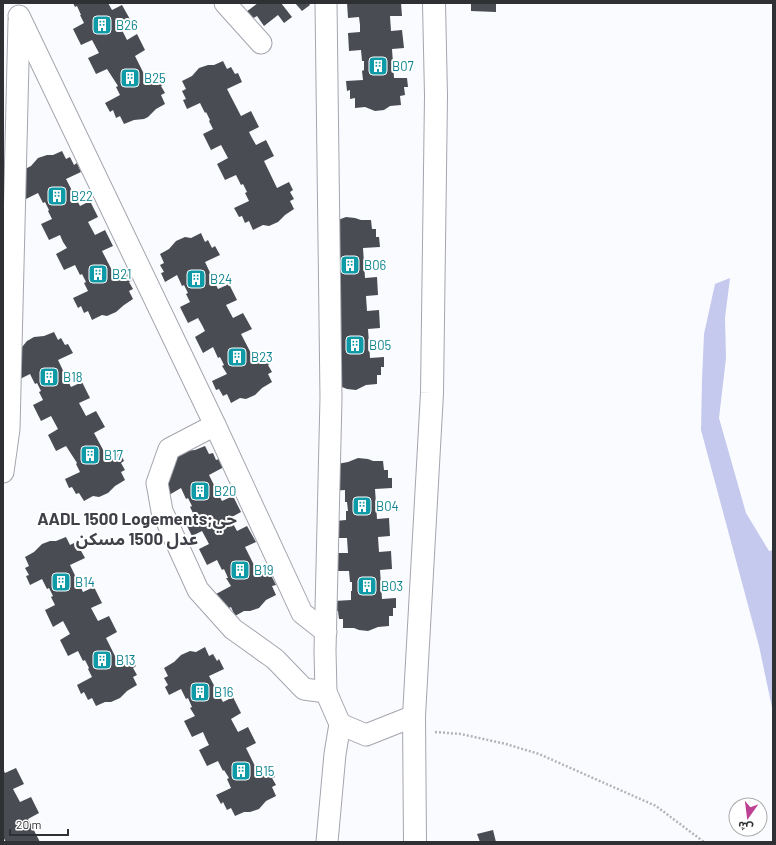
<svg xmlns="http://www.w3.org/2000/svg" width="776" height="845" viewBox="0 0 776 845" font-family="Barlow,'Noto Sans Arabic',sans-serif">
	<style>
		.forest { fill: #c4c9ed }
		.building { fill: #4a4c53 }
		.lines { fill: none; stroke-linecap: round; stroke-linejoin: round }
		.minor-casing { stroke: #a4a5ae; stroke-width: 23 }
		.tertiary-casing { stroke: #a4a5ae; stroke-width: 24 }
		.path { stroke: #b3b4b8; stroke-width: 2.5; stroke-dasharray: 2 2; stroke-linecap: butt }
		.minor { stroke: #fff; stroke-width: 21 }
		.tertiary { stroke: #fff; stroke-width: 22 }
		.labels { text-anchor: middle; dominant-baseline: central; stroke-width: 4; stroke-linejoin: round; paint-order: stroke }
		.culture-label { font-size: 13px; fill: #0d838f; stroke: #fff; text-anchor: start }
		.district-label { font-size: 17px; font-weight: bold; fill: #3f4048; stroke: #fff }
	</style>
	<rect width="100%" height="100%" fill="#fafbff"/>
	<polygon class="forest" points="730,278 725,318 726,358 719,418 746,513 769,551 773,550 773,712 759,646 701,430 702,380 704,334 715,284"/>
	<g class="building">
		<polygon points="73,3 108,3 112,10 122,5 131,21 120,26 127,40 137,34 145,50 135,56 148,82 160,76 164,84 161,86 165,93 161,95 165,104 156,109 148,117 144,119 134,120 124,124 120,116 116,118 113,110 110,112 105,103 120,95 116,87 118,86 107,69 96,74 88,58 99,53 92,40 81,45 73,29 84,23 80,15 81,15 77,6 75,7"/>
		<polygon points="258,3 281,3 292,17 284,23 278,15 264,26 257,16 252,19 246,12"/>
		<polygon points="295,3 309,3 310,5 302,11"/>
		<polygon points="347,3 401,3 402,16 390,16 391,31 402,30 404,48 392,49 394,78 407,78 408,87 404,87 405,95 400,96 401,105 390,106 384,110 375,111 365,107 355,108 355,98 350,99 350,90 347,91 346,81 363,80 362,71 364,70 364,61 362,61 361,50 349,51 348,33 360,32 360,25 359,17 348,18"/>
		<polygon points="471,3 496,3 496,12 471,11"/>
		<polygon points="223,61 227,69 231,67 235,74 238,73 242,82 227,89 241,116 251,111 259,127 249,132 252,138 256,145 266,140 274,156 264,161 277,188 289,182 293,190 290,192 294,199 290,201 294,209 285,215 278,222 269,226 263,225 253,230 249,221 245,223 242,216 239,217 234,208 249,201 245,193 247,192 243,184 241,185 236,175 225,180 217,164 228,158 221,145 211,150 203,134 213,129 209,121 210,120 206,112 205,113 200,103 187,109 183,100 186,99 182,91 186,89 182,81 192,76 199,68 208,65 214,65"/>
		<polygon points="62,151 66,159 70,157 74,165 77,163 81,172 66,179 80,206 90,201 98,217 88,222 95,235 105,230 113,246 102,251 116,278 128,272 132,280 129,282 133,289 129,291 133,299 124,305 116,312 107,316 102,315 92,320 88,311 84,313 81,306 78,308 73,298 88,291 84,283 86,282 82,274 80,275 75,265 64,270 56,254 67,248 63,242 60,235 49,240 41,224 52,219 48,211 49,210 45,202 43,203 38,193 26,199 22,190 21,171 31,166 38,158 47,155 53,155"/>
		<polygon points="346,217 355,218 361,220 371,220 372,229 376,229 376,237 379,237 380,247 363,248 365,278 377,277 378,295 366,296 367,311 379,310 380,328 368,329 370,358 384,357 384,367 381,367 381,375 377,375 377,384 366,385 356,390 347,389 342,387 331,387 319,241 322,241 338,220"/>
		<polygon points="201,233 205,242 208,240 212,248 215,246 220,255 205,262 218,289 229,284 237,300 226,305 233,318 243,313 252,329 241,334 255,361 267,355 271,363 268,365 272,372 268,374 272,382 262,388 255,395 246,399 240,398 231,403 227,394 223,396 219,389 216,390 212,381 227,374 222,366 224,365 220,357 218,358 213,347 203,353 195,337 205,331 202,325 198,318 188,323 180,307 190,302 186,294 188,293 184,285 182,286 177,275 165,282 161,273 164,272 160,265 164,263 160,254 169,249 176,241 185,237 191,238"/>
		<polygon points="54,332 58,340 61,338 65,345 68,344 73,353 58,360 71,387 82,382 90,398 79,403 86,416 96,411 105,427 94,433 108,459 120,453 124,461 121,463 125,470 121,472 125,480 115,486 108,493 99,497 93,496 84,501 79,493 76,494 72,487 69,488 65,479 80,472 76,464 77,463 66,446 56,451 48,435 58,429 51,416 41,421 33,405 43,400 39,392 41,391 37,383 35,384 30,374 18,380 13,352 22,347 27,341 34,337 44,336"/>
		<polygon points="205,446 209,454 213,453 216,460 219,459 224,467 209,475 222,501 233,496 241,512 230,518 237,531 247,526 256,542 245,547 258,573 271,567 275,575 272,577 276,585 272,586 276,595 266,600 259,608 250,611 244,611 235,616 231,607 227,609 223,602 220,603 216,594 231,586 226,578 228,578 224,569 222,570 217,560 207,565 199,549 209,544 202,531 192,536 184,520 194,515 190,507 192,506 188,498 186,499 181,488 169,495 164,477 178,456 185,451 195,450"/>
		<polygon points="358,458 368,459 373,461 383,461 384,470 388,470 388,478 392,478 392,488 375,489 377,519 389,518 390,536 378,537 379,552 391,551 392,569 380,570 382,599 396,598 396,608 393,608 393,616 389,616 389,626 378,627 368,631 359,630 354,628 343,628 343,619 339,619 338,611 335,611 334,601 351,600 351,591 352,591 352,582 350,582 349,571 338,571 336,553 348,553 347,538 336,538 335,521 346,520 346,511 348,511 347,502 345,502 345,490 331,491 337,464 348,462"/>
		<polygon points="66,537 70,545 74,543 77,551 80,549 85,558 70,565 83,592 94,587 102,603 91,608 98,621 109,616 117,632 106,638 119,664 132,658 136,666 133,668 137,675 133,677 137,685 127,691 120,698 111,702 105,702 96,706 92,698 88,700 84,692 81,694 77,685 92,677 88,669 89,668 85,660 83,661 78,651 68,656 60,640 70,634 63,621 53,627 45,610 55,605 51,597 53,596 49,588 47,589 42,579 30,585 26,576 29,575 25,568 29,566 25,557 34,552 42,544 50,541 56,541"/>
		<polygon points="205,647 209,656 213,654 217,661 219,659 224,669 209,676 223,702 233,697 241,713 231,719 238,732 248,727 256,743 246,748 259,774 271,768 275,777 272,778 276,785 272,787 276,796 266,801 259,809 250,812 244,812 235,816 231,808 227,810 223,802 221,804 216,795 231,788 227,779 229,778 224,770 223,771 218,761 207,766 199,750 209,745 206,739 203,732 192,737 184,721 195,716 190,708 192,707 188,698 186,699 181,689 169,695 165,687 168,685 164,678 168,676 164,668 174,662 181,655 190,651 196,652"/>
		<polygon points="16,768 24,784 13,789 20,802 31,797 39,813 28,819 40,842 8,842 8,841 6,842 3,837 3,769 5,773"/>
		<polygon points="493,830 496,842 480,842 477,834"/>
	</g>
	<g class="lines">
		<defs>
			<g id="minor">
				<polyline points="225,3 261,43"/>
				<polyline points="326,3 331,398 325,651 326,692 340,724 366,735 414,716"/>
				<polyline points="19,16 215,425 302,613 326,632"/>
				<polyline points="215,425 169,449 157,483 162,511 198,590 233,629 275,659 304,689 326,692"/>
				<polyline points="3,472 9,429 19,21"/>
				<polyline points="327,842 335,754 340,724"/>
			</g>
			<polyline id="tertiary" points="415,842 414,716 432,393 436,96 434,3"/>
		</defs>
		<use href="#minor" class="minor-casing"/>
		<use href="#tertiary" class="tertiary-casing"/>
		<polyline class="path" points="435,732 461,734 506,744 539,754 656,806 704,842"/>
		<use href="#minor" class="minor"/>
		<use href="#tertiary" class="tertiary"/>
	</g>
	<defs>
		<symbol id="building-square" viewBox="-11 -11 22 22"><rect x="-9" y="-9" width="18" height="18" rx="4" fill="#0f9aa8" stroke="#fff"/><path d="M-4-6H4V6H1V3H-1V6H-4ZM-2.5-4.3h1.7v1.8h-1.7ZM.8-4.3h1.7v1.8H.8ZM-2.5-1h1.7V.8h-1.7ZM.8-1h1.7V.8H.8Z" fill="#fff"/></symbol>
	</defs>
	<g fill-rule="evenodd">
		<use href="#building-square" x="91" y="14" width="22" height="22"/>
		<use href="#building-square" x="367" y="55" width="22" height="22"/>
		<use href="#building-square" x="119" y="67" width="22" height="22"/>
		<use href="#building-square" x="46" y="185" width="22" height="22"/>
		<use href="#building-square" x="339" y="254" width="22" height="22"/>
		<use href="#building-square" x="87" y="263" width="22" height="22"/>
		<use href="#building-square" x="185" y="268" width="22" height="22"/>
		<use href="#building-square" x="344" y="334" width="22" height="22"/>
		<use href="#building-square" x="226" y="346" width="22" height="22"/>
		<use href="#building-square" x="38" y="366" width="22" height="22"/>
		<use href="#building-square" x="79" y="444" width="22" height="22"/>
		<use href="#building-square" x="189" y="480" width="22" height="22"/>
		<use href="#building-square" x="351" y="495" width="22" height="22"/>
		<use href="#building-square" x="229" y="559" width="22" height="22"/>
		<use href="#building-square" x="50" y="571" width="22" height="22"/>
		<use href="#building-square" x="356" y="575" width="22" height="22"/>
		<use href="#building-square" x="91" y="649" width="22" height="22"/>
		<use href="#building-square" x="189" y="681" width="22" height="22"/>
		<use href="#building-square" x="230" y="760" width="22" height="22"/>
	</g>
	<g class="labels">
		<g class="culture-label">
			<text x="116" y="25">B26</text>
			<text x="392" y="66">B07</text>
			<text x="144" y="78">B25</text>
			<text x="71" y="196">B22</text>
			<text x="364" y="265">B06</text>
			<text x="112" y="274">B21</text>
			<text x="210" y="279">B24</text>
			<text x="369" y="345">B05</text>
			<text x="251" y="357">B23</text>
			<text x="63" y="377">B18</text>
			<text x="104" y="455">B17</text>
			<text x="214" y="491">B20</text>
			<text x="376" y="506">B04</text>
			<text x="254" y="570">B19</text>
			<text x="75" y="582">B14</text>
			<text x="381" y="586">B03</text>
			<text x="116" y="660">B13</text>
			<text x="214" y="692">B16</text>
			<text x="255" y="771">B15</text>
		</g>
		<g class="district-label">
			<text x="137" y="518">AADL 1500 Logements;حي<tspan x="137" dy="20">عدل 1500 مسكن</tspan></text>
		</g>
	</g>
	<rect width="776" height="845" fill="none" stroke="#2f3034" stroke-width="8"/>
	<g transform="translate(748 817) rotate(194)"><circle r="19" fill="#ffffff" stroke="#acacae"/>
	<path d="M0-3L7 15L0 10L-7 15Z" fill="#bd4293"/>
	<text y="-6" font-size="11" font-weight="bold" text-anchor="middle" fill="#2f3034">ش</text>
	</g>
	<path d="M10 829v6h58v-6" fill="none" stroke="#2f3034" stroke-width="2"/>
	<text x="16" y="829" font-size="12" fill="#2f3034" stroke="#ffffff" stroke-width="3" paint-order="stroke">20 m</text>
</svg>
